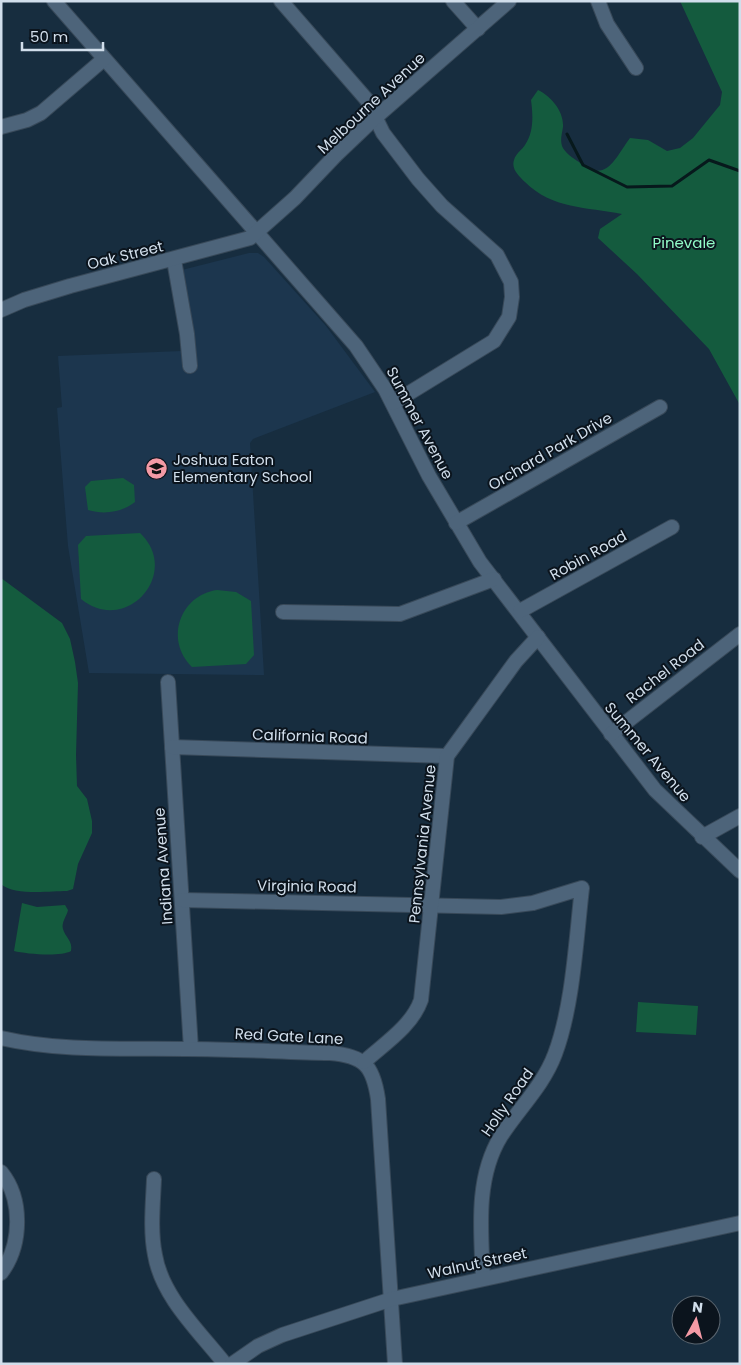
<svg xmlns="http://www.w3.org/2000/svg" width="741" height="1365" viewBox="0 0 741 1365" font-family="Poppins,sans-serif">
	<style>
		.built { fill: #1c364e }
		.green { fill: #145b3e }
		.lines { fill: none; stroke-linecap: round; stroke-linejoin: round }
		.stream { stroke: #07191c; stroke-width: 3 }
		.minor-casing { stroke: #384959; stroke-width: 16 }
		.minor { stroke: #4d647a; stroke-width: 14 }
		.labels { text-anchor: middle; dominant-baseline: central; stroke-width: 4; stroke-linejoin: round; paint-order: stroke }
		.street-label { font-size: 15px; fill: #d1deeb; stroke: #0b141d }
		.park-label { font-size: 15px; fill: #92fcc8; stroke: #0b141d }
		.poi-label { font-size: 15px; fill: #d1deeb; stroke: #0b141d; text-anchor: start }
	</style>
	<rect width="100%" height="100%" fill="#172d3f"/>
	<polygon class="built" points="249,253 258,253 264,257 326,326 375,392 253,439 250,443 264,675 89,673 68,546 57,408 62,407 58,356 182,351 170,273"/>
	<g class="green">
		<path d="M680 1H740V405L709 349 637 274 598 238 600 229 622 214C587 207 552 209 525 182 519 176 511 169 514 160 516 153 522 150 525 145 534 132 533 115 531 100L538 90C552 97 564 112 563 127 562 134 560 139 562 146 564 152 574 159 579 162 606 185 615 158 630 138L648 140 667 151 680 148 693 138 720 105 722 92Z"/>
		<path d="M123 478 134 485 135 502C122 512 105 515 88 510L85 487 91 481Z"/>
		<path d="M140 533C182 573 126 636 81 599L78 545 86 536Z"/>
		<path d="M1 578 62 623 70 639 75 662 78 683 76 755 77 786 87 799 92 821V833L78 864 73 889 67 891C50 891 14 896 1 884Z"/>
		<path d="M217 590 236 592 251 601 254 655 246 664 192 667C164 640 180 595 217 590Z"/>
		<path d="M22 903 37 907 65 905 68 910C67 916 61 922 63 929 65 937 73 941 71 951 61 957 26 954 14 951Z"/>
		<polygon points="638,1002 698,1006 696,1035 636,1032"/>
	</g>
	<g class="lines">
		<polyline class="stream" points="567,134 583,165 627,187 672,186 709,160 740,171"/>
		<defs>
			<g id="minor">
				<polyline points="54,1 356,346 385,389 429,476 480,562 655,790 740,871"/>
				<polyline points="281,1 367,100 383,133 418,179 442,206 497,255 511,282 512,297 509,317 494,341 393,403"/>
				<polyline points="453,1 478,29"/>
				<polyline points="598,1 607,24 636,68"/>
				<polyline points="1,127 27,120 41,113 104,59"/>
				<polyline points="174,260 187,334 190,366"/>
				<polyline points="1,310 24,300 70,286 250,238 295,198 336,155 376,117 509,1"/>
				<polyline points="456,523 660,407"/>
				<polyline points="520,611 672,527"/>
				<polyline points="283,612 400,614 494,579"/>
				<polyline points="168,682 191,1049"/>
				<polyline points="611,734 740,634"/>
				<polyline points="172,747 447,756"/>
				<polyline points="702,837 740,816"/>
				<path d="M182 900 501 907 533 903 582 888C576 940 573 1006 555 1054 543 1086 519 1108 501 1136 475 1178 481 1231 483 1278"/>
				<path d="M1 1038C62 1052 124 1048 186 1049 234 1049 282 1052 330 1053 364 1056 373 1065 378 1099L395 1364"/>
				<path d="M364 1062C384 1044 412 1026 421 1000L447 756 516 661 538 637"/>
				<path d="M1 1172C23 1199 22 1245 1 1273"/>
				<path d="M154 1179C153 1203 150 1231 155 1255 162 1297 199 1331 225 1364"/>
				<polyline points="232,1364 258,1346 282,1335 392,1299 740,1223"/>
			</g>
		</defs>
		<use href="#minor" class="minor-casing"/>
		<use href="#minor" class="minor"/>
	</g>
	<defs>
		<symbol id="school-disc" viewBox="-11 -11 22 22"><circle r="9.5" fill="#f49aa5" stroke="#0b141d"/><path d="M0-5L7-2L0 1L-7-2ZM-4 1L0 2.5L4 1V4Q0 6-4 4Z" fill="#111"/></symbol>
	</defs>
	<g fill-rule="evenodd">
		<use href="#school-disc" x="144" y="456" width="25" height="25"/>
	</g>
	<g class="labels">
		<g class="street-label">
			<text transform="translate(371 103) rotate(-43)">Melbourne Avenue</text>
			<text transform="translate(125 255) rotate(-14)">Oak Street</text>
			<text transform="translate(420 423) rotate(62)">Summer Avenue</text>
			<text transform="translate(550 451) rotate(-30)">Orchard Park Drive</text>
			<text transform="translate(588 555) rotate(-29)">Robin Road</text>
			<text transform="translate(665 671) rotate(-38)">Rachel Road</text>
			<text transform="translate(310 736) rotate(2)">California Road</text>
			<text transform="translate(648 752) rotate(50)">Summer Avenue</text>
			<text transform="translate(422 844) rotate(-84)">Pennsylvania Avenue</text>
			<text transform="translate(163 866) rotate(-94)">Indiana Avenue</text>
			<text transform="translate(307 886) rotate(1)">Virginia Road</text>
			<text transform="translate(289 1036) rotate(3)">Red Gate Lane</text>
			<text transform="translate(507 1102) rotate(-55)">Holly Road</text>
			<text transform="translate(477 1263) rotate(-12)">Walnut Street</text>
		</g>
		<g class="park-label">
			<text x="684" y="242">Pinevale</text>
		</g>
		<g class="poi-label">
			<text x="173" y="459">Joshua Eaton<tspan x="173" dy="17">Elementary School</tspan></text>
		</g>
	</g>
	<rect width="741" height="1365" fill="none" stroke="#d1deeb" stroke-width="5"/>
	<g transform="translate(696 1320) rotate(7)"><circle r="24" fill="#0b141d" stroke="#5a656f"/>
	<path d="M0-4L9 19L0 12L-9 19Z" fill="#f49aa5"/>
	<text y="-8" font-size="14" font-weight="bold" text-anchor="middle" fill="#d1deeb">N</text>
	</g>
	<path d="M22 42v8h81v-8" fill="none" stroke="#d1deeb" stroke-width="2.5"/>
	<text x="30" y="42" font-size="15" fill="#d1deeb" stroke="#0b141d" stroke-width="4" paint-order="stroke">50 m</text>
</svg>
